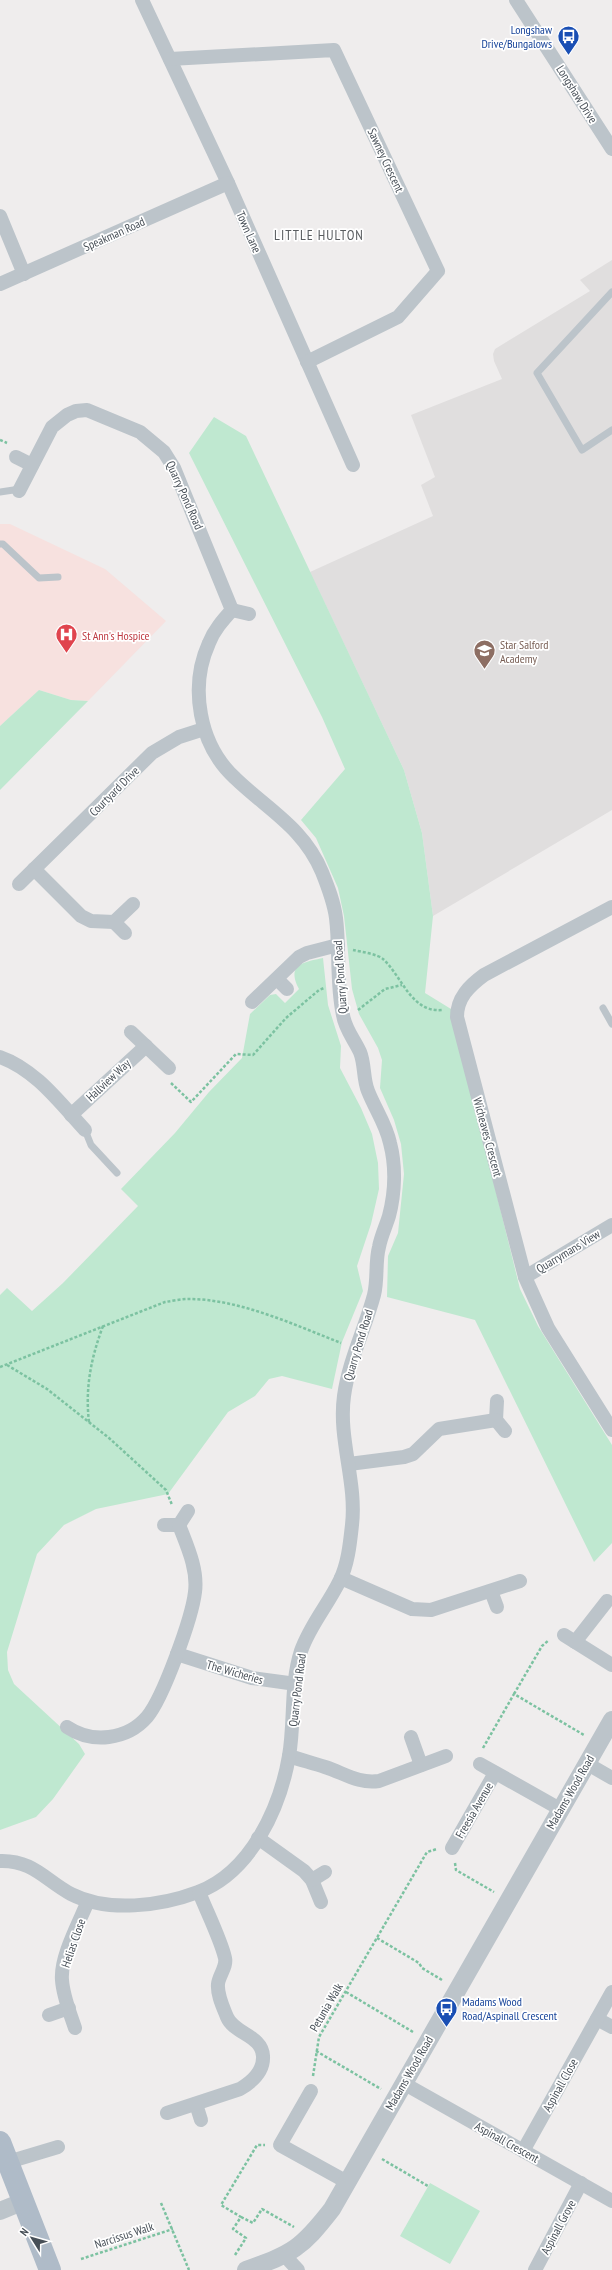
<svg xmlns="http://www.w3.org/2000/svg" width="612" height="2270" viewBox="0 0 612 2270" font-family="'PT Sans Narrow',sans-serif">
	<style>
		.education { fill: #e0dede }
		.medical { fill: #f7e1df }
		.green { fill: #bfe8d0 }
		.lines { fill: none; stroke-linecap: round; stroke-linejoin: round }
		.path { stroke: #7cc2a1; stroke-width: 2.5; stroke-dasharray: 3 2; stroke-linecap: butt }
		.service { stroke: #bcc4ca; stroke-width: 7 }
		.minor { stroke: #bcc4ca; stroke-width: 14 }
		.tertiary { stroke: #bcc4ca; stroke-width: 18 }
		.primary { stroke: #afbbc8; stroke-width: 22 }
		.labels { text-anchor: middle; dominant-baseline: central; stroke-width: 3.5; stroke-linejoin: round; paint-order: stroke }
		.transit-label { font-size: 12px; fill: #164399; stroke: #fff; text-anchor: end }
		.street-label { font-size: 12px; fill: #474f57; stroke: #fff }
		.health-label { font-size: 12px; fill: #be3a42; stroke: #fff; text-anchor: start }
		.education-label { font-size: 12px; fill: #785e54; stroke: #fff; text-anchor: start }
		.quarter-label { font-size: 14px; letter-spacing: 1px; fill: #5a5d60; stroke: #fff }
	</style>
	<rect width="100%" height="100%" fill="#efeded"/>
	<polygon class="education" points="612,260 612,810 433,916 422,833 404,770 310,572 433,516 421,485 435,477 411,415 502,379 494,361 493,354 495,349 590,291 580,280"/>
	<polygon class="medical" points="0,524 10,524 105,569 166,621 88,701 71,700 39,690 0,726"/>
	<g class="green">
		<polygon points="214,417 246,436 404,770 422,833 433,916 425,993 451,1009 520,1289 538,1326 612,1445 612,1543 594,1562 475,1320 387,1297 388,1256 398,1233 404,1174 401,1144 394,1120 380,1088 382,1060 378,1048 359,1014 352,989 344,916 338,888 316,838 301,820 345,769 322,717 189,453"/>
		<polygon points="39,690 71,700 88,701 0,790 0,726"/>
		<path d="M323 958 328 1005 341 1046 340 1068 361 1108 372 1134 378 1163 379 1189 371 1224 357 1266 363 1291 342 1342 332 1389 282 1376 269 1379 255 1396 228 1412 168 1494 96 1509 64 1525 37 1554 7 1652 8 1670 14 1684 79 1744 85 1754 53 1799 36 1817 0 1830V1295L7 1288 32 1311 63 1283 138 1206 121 1189 175 1133 209 1092 242 1058 250 1014 270 995 276 994 285 1003 299 989C286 965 303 962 323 958Z"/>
		<polygon points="430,2183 480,2211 450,2264 400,2236"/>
	</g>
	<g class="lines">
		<g class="path">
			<polyline points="0,440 7,443"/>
			<path d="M353 950C362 952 377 954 383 959 402 976 411 1013 442 1010"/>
			<polyline points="358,1010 385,989 402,985"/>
			<polyline points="171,1083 191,1102 236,1054 253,1055 286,1018 319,990 324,988"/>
			<polyline points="7,1365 47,1389 109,1438 166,1490 172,1505"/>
			<path d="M0 1367 165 1302C172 1301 181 1299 189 1299 239 1299 295 1325 341 1343"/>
			<path d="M89 1422C85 1388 91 1358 103 1326"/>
			<polyline points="514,1694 542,1646 549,1640"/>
			<polyline points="483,1748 514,1694 584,1735"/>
			<polyline points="455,1863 456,1870 494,1892"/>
			<polyline points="377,1938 419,1963 422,1968 442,1980"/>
			<polyline points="346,1992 413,2032"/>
			<polyline points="316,2051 381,2089"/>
			<polyline points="313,2076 319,2037 427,1852 437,1849"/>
			<polyline points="382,2159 428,2186"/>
			<polyline points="161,2203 189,2270"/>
			<polyline points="241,2217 253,2223 262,2209 294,2227"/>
			<polyline points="235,2255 246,2238 233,2229 241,2217 221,2205 257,2145 265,2145"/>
			<polyline points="81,2259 173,2229"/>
		</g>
		<g class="service">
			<polyline points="612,292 537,373 582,450 612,430"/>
			<polyline points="0,492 20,489"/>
			<polyline points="0,544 3,544 39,578 58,577"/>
			<polyline points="603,1008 612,1024"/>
			<polyline points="85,1130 91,1145 117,1173"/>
		</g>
		<g class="minor">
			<polyline points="142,0 228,183 353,465"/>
			<polyline points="516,0 612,149"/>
			<polyline points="170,59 334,50 438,271 398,317 307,362"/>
			<polyline points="0,216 24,274"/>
			<polyline points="0,284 228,183"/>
			<polyline points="16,457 32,465"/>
			<polyline points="232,610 249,614"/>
			<polyline points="34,869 81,916 91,921 114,922"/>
			<polyline points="19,884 152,753 179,737 204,729"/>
			<path d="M612 907 484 975C469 986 457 998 457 1017L525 1277 548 1328 612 1430"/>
			<polyline points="125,933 114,922 133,904"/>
			<polyline points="277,979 287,989"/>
			<polyline points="252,1002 299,957 307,953 338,945"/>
			<polyline points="131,1032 169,1068"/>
			<path d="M0 1057C35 1069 60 1103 85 1130"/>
			<polyline points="71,1115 146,1046"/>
			<polyline points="525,1277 612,1225"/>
			<polyline points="497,1401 496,1420 505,1431"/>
			<polyline points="349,1464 404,1457 413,1454 439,1429 496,1420"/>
			<polyline points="164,1525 179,1525 188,1511"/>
			<polyline points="341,1578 412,1609 431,1610 520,1581"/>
			<polyline points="491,1591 497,1607"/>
			<polyline points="564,1635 612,1665"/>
			<polyline points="575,1642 607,1601"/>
			<polyline points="177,1654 252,1678 296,1684"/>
			<path d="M67 1727C92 1744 127 1740 147 1717 163 1698 192 1618 195 1592 198 1569 187 1546 179 1525"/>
			<polyline points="411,1737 421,1765"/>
			<path d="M289 1756C301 1760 313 1763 325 1767 344 1773 358 1784 379 1781L446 1756"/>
			<polyline points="586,1763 612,1778"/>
			<polyline points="480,1764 560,1809"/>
			<polyline points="258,1838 304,1871 312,1880 321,1902"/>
			<polyline points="452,1848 495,1773"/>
			<path d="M0 1861C33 1860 45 1880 71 1894 108 1913 161 1906 198 1892 251 1872 280 1808 289 1756 295 1722 290 1685 301 1651 310 1625 328 1605 340 1580 348 1564 350 1543 352 1525 357 1482 338 1439 344 1396 349 1360 365 1329 374 1295 378 1279 375 1262 379 1247 381 1236 386 1226 389 1216 395 1193 396 1166 390 1143 386 1124 375 1109 368 1091 363 1079 365 1064 360 1052 354 1039 345 1029 343 1015 336 983 340 950 336 918 334 902 328 887 322 872 304 828 267 809 235 778 199 745 189 687 209 643 214 630 223 620 232 610L174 468 164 452 140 432 87 410 76 411 67 415 52 427 19 491"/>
			<polyline points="312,1880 325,1872"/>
			<polyline points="49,2015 69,2008"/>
			<polyline points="597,2019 612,2027"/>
			<path d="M75 2028C70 2013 63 1996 62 1980 60 1957 79 1923 88 1901"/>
			<polyline points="403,2083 612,2201"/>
			<polyline points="311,2091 280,2145 347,2182"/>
			<polyline points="196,2104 201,2120"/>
			<path d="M167 2113 240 2089C252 2082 264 2072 263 2056 262 2035 234 2034 227 2017 223 2007 217 1995 218 1984 219 1975 227 1967 225 1958 221 1940 206 1910 199 1892"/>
			<polyline points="523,2151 612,1992"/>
			<polyline points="8,2162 58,2147"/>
			<polyline points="285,2256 298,2270"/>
			<polyline points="535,2270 581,2183"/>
		</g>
		<g class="tertiary">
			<polyline points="0,2211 22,2202"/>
			<path d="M246 2270C293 2253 301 2249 332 2209L612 1720"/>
		</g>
		<polyline class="primary" points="0,2142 50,2270"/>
	</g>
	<defs>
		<symbol id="bus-pin" viewBox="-11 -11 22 30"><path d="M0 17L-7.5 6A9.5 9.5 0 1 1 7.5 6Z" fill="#1a4fb4" stroke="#fff"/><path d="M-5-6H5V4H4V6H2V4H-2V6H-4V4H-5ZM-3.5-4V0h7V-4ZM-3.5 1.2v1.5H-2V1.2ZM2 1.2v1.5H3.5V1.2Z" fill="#fff"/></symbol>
		<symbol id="hospital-pin" viewBox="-11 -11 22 30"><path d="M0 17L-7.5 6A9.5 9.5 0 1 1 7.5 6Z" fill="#e0444e" stroke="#fff"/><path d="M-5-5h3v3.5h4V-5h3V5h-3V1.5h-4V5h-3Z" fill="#fff"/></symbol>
		<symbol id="school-pin" viewBox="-11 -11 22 30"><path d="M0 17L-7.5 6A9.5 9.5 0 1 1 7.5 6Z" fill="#8d6e63" stroke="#fff"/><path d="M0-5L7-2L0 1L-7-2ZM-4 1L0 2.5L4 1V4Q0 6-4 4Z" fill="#fff"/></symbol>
	</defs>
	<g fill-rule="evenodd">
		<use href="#bus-pin" x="556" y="24" width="25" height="34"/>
		<use href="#hospital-pin" x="54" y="622" width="25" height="34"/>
		<use href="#school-pin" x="472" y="638" width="25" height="34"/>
		<use href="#bus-pin" x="434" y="1996" width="25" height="34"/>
	</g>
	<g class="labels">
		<g class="transit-label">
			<text x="552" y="29">Longshaw<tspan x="552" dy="14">Drive/Bungalows</tspan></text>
			<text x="462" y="2001" text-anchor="start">Madams Wood<tspan x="462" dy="14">Road/Aspinall Crescent</tspan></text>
		</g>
		<g class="street-label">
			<text transform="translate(577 94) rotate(58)">Longshaw Drive</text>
			<text transform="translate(386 160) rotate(65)">Sawney Crescent</text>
			<text transform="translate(249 232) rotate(66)">Town Lane</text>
			<text transform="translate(114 234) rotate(-24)">Speakman Road</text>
			<text transform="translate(185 495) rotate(66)">Quarry Pond Road</text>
			<text transform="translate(114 791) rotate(-45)">Courtyard Drive</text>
			<text transform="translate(340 977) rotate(-94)">Quarry Pond Road</text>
			<text transform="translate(108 1080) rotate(-43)">Hallview Way</text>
			<text transform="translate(488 1137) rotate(75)">Wicheaves Crescent</text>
			<text transform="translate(568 1251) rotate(-31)">Quarrymans View</text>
			<text transform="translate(358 1345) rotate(-73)">Quarry Pond Road</text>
			<text transform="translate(235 1672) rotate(16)">The Wicheries</text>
			<text transform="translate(297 1690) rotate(-83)">Quarry Pond Road</text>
			<text transform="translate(570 1792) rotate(-60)">Madams Wood Road</text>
			<text transform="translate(474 1810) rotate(-60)">Freesia Avenue</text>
			<text transform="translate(73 1943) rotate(-71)">Helias Close</text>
			<text transform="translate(326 2007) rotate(-60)">Petunia Walk</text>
			<text transform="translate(409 2073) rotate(-60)">Madams Wood Road</text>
			<text transform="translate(560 2085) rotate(-61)">Aspinall Close</text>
			<text transform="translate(507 2142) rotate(29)">Aspinall Crescent</text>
			<text transform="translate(558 2227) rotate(-62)">Aspinall Grove</text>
			<text transform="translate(124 2235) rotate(-18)">Narcissus Walk</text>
		</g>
		<g class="health-label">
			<text x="82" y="635">St Ann's Hospice</text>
		</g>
		<g class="education-label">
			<text x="500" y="644">Star Salford<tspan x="500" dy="14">Academy</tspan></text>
		</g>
		<g class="quarter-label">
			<text x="319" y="235">LITTLE HULTON</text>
		</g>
	</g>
	<g transform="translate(32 2238) rotate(307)" stroke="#ffffff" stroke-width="3" paint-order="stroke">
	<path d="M0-3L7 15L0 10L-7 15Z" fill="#474f57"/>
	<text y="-6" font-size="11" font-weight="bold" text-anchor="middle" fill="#474f57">N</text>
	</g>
</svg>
